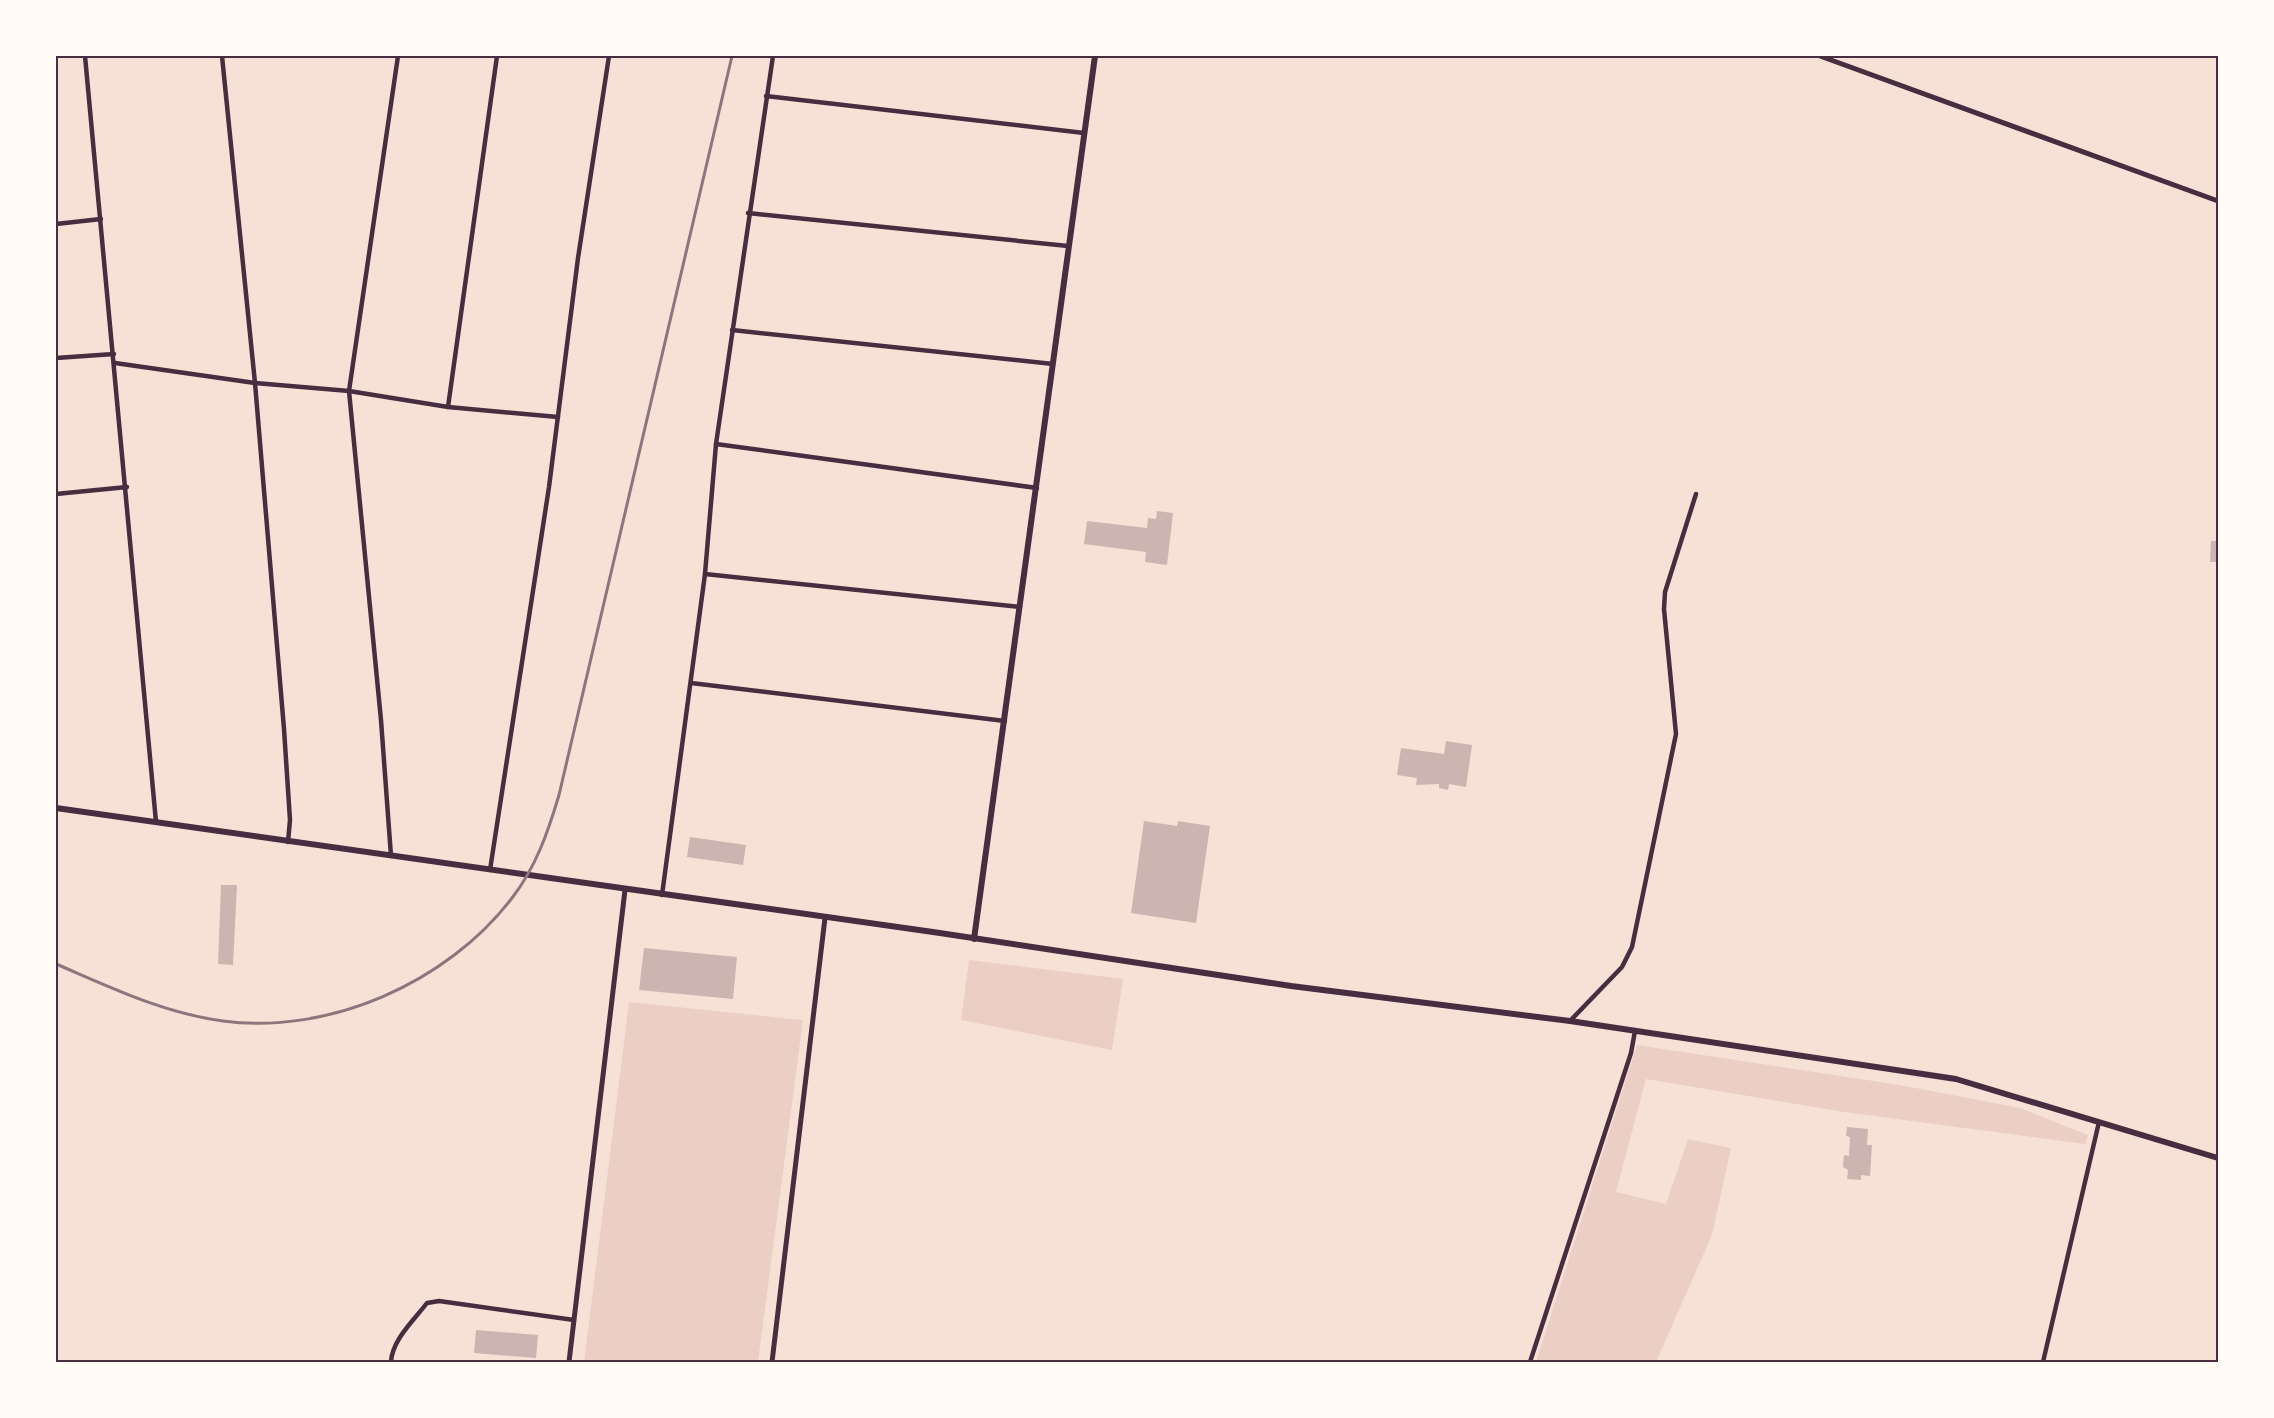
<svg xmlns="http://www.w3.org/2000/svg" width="2274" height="1418" viewBox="0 0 2274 1418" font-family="Helvetica,sans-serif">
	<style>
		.green { fill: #ebcfc5 }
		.building { fill: #ccb4b1 }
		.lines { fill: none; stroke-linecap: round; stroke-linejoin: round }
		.minor { stroke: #4a2c40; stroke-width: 4.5 }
		.tertiary { stroke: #4a2c40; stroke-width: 5 }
		.secondary { stroke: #4a2c40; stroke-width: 6 }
		.rail { stroke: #8f747c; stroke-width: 3 }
		.neatline { fill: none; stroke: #4a2c40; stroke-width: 2 }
	</style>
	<rect width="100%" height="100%" fill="#f7e1d7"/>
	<g class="green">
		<polygon points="969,960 1123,979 1112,1050 961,1020"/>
		<polygon points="629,1002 803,1020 758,1362 584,1362"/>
		<polygon points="1637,1045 1900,1085 2020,1108 2088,1135 2085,1144 1844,1112 1646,1079 1616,1192 1666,1204 1688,1139 1731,1148 1712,1235 1656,1362 1536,1362"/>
	</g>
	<g class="building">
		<polygon points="1157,511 1173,513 1167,565 1145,562 1146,552 1084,544 1087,521 1147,528 1148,518 1156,519"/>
		<polygon points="2211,541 2218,541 2218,562 2210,562"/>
		<polygon points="1446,741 1472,745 1466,787 1449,784 1448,790 1439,788 1439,784 1416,785 1417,778 1397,775 1401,748 1444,754"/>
		<polygon points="1144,821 1177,826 1178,821 1210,826 1196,923 1131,913"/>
		<polygon points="690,837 746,845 743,865 687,857"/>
		<polygon points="221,885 237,885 233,965 218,964"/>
		<polygon points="644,948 737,957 733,999 639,990"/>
		<polygon points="1847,1127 1868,1129 1867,1145 1872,1145 1870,1176 1861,1175 1861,1180 1847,1179 1848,1170 1843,1167 1844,1155 1849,1156 1850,1137 1846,1136"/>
		<polygon points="476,1330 538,1335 536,1358 474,1353"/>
	</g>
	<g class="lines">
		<g class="minor">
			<polyline points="85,56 156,822"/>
			<polyline points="222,56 255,383 284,729 290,820 288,842"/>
			<polyline points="766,96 1084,133"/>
			<polyline points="748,213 1068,246"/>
			<polyline points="56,224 101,219"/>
			<polyline points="732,330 1053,364"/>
			<polyline points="56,358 114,354"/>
			<polyline points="115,363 255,383 349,391 448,407 558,417"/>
			<polyline points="448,407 497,56"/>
			<polyline points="716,444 1037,488"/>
			<polyline points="56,494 127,487"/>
			<polyline points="705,574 1020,607"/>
			<polyline points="691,683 1005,721"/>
			<polyline points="391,856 381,720 349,391 398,56"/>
			<polyline points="490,870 549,487 578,258 609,56"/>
			<polyline points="662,895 705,574 716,444 773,56"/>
			<polyline points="1570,1021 1622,967 1632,947 1676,734 1664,609 1665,592 1696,494"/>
			<path d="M391 1362C392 1340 414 1320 427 1303L439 1301 574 1320"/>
			<polyline points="1530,1362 1631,1053 1635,1031"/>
			<polyline points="2043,1362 2099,1122"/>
		</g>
		<g class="tertiary">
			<polyline points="1820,56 2218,201"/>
			<polyline points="569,1362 625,890"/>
			<polyline points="772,1362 825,918"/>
		</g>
		<g class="secondary">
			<polyline points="56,808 933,932 1291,986 1570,1021 1956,1079 2218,1158"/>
			<polyline points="974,939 1095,56"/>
		</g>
		<path class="rail" d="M56 964C110 987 163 1013 223 1021 329 1035 447 983 512 898 536 867 548 832 559 795L732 56"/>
	</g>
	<rect width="2274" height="1418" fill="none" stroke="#fffaf5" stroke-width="114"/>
	<rect x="57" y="57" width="2160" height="1304" class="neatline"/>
</svg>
